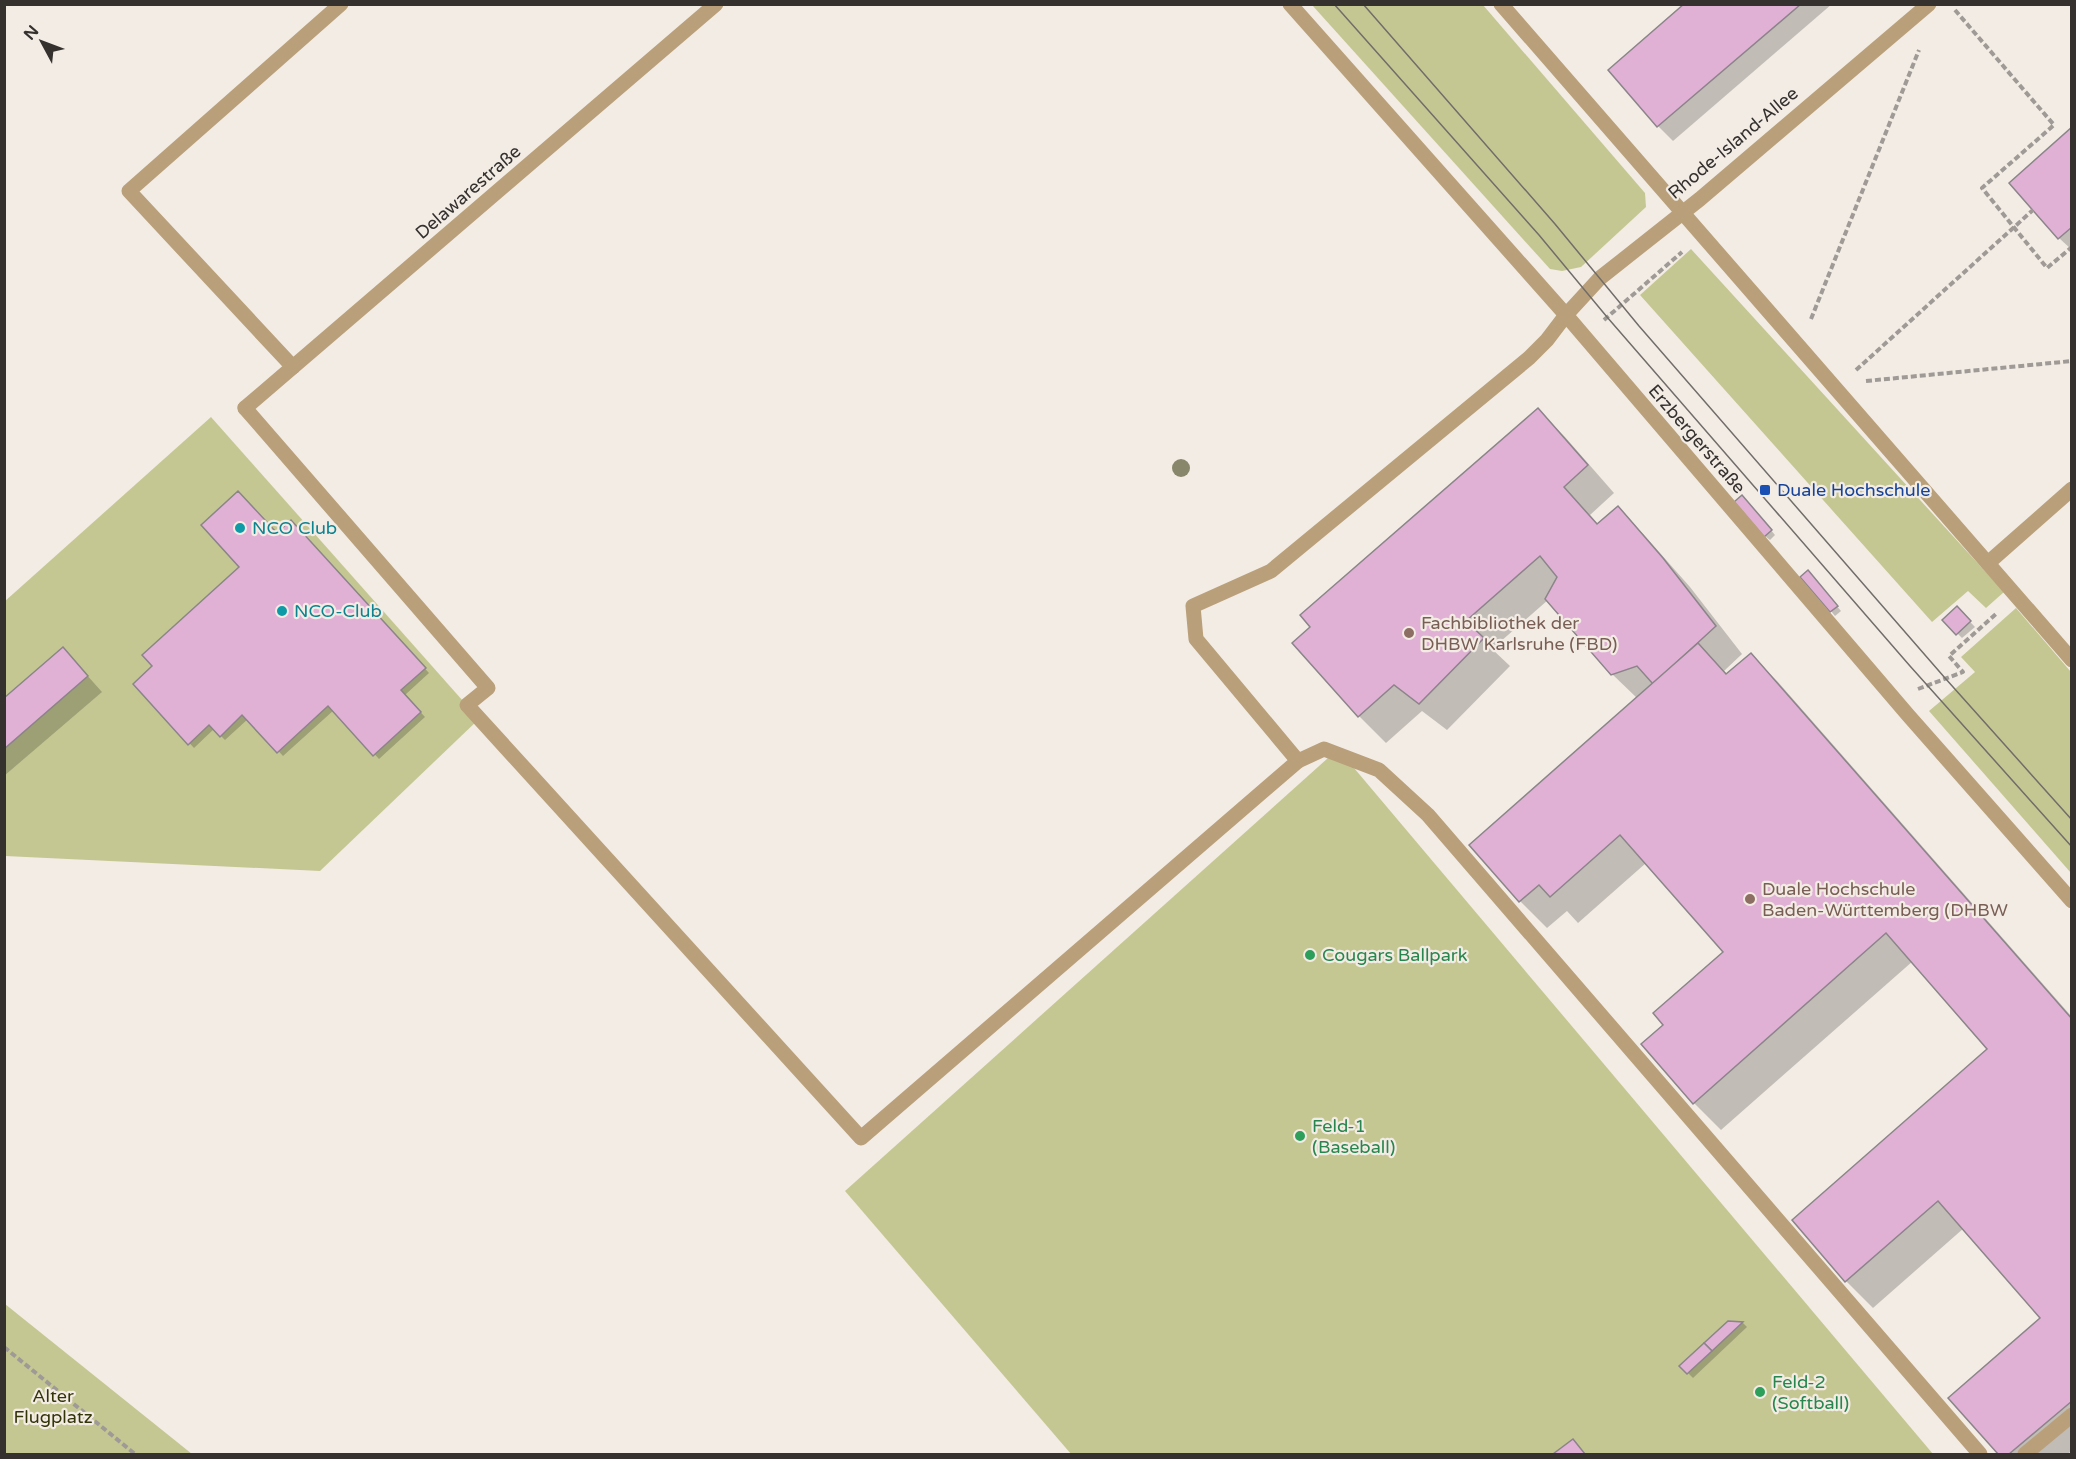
<svg xmlns="http://www.w3.org/2000/svg" width="2076" height="1459" viewBox="0 0 2076 1459" font-family="'Varela Round',sans-serif">
	<style>
		.green { fill: #c5c793 }
		.shadow { fill: #0003 }
		.building { fill: #e0b1d5; stroke: #8b8489; stroke-width: 1.5 }
		.lines { fill: none; stroke-linecap: round; stroke-linejoin: round }
		.path { stroke: #9f9a95; stroke-width: 4; stroke-dasharray: 6 3; stroke-linecap: butt }
		.lane { stroke: #b9a07a; stroke-width: 15 }
		.street { stroke: #b9a07a; stroke-width: 15 }
		.tram { stroke: #716d69; stroke-width: 1.5 }
		.tree { fill: #89876b }
		.transit-dot { fill: #1a4fb4; stroke: #f3ece5; stroke-width: 2 }
		.culture-dot { fill: #0f9aa8; stroke: #f3ece5; stroke-width: 2 }
		.education-dot { fill: #8d6e63; stroke: #f3ece5; stroke-width: 2 }
		.leisure-dot { fill: #2e9e5b; stroke: #f3ece5; stroke-width: 2 }
		.labels { text-anchor: middle; dominant-baseline: central; stroke-width: 4.5; stroke-linejoin: round; paint-order: stroke }
		.street-label { font-size: 18px; fill: #34312f; stroke: #f3ece5 }
		.transit-label { font-size: 18px; fill: #164399; stroke: #f3ece5; text-anchor: start }
		.culture-label { font-size: 18px; fill: #0d838f; stroke: #f3ece5; text-anchor: start }
		.education-label { font-size: 18px; fill: #785e54; stroke: #f3ece5; text-anchor: start }
		.leisure-label { font-size: 18px; fill: #27864d; stroke: #f3ece5; text-anchor: start }
		.park-label { font-size: 18px; fill: #333408; stroke: #f3ece5 }
	</style>
	<rect width="100%" height="100%" fill="#f3ece5"/>
	<g class="green">
		<polygon points="1312,5 1483,5 1645,193 1646,207 1581,267 1562,271 1550,269"/>
		<polygon points="1691,249 2004,592 1986,608 1968,591 1932,622 1640,295"/>
		<polygon points="211,417 479,719 320,871 5,856 4,602"/>
		<polygon points="2016,608 2071,672 2071,873 1929,711 1975,672 1961,657"/>
		<polygon points="1338,749 1933,1454 1071,1454 845,1191"/>
		<polygon points="5,1304 192,1454 5,1454"/>
	</g>
	<g class="shadow">
		<polygon points="1687,4 1832,4 1673,141 1658,126"/>
		<polygon points="2072,129 2072,250 2059,238"/>
		<polygon points="1538,410 1565,437 1614,493 1590,515 1599,525 1618,508 1645,536 1690,587 1742,654 1724,671 1728,675 1751,655 1778,682 2072,1017 2072,1451 2067,1454 2000,1454 1950,1398 2042,1318 1964,1228 1873,1308 1846,1281 1989,1049 1913,961 1721,1130 1694,1103 1665,1026 1725,952 1646,863 1578,923 1567,911 1547,928 1520,901 1471,846 1638,699 1612,674 1548,600 1492,649 1510,666 1447,730 1422,711 1386,743 1359,716"/>
		<polygon points="1746,501 1775,535 1770,540 1765,536"/>
		<polygon points="291,522 429,673 405,695 425,717 379,759 334,710 283,756 248,719 225,740 214,729 194,748 135,684"/>
		<polygon points="1812,577 1841,611 1835,616 1831,611"/>
		<polygon points="1957,608 1975,627 1962,638 1944,620"/>
		<polygon points="77,664 102,692 4,776 4,700"/>
		<polygon points="1729,1322 1743,1323 1747,1327 1693,1378 1681,1366"/>
	</g>
	<g class="building">
		<polygon points="1684,4 1801,4 1657,127 1608,70"/>
		<polygon points="2072,127 2072,227 2058,239 2009,183"/>
		<polygon points="1538,408 1588,465 1564,487 1597,524 1618,506 1663,558 1716,626 1653,684 1637,666 1611,675 1545,599 1557,577 1540,556 1466,621 1484,638 1419,704 1394,685 1358,717 1292,643 1310,627 1300,615"/>
		<polygon points="238,491 277,533 291,520 426,668 401,690 421,712 373,756 328,706 277,753 242,715 220,737 209,725 188,745 133,684 152,666 142,655 239,567 201,525"/>
		<polygon points="1742,495 1772,530 1764,537 1734,502"/>
		<polygon points="1808,570 1838,606 1830,612 1800,577"/>
		<polygon points="1957,606 1971,621 1956,635 1942,620"/>
		<polygon points="1698,643 1726,674 1751,653 2072,1019 2072,1401 2009,1454 1998,1454 1948,1398 2040,1318 1938,1201 1845,1282 1792,1220 1987,1049 1886,933 1693,1104 1641,1044 1663,1025 1653,1013 1723,952 1620,835 1550,897 1539,885 1519,902 1469,845"/>
		<polygon points="63,647 88,676 4,749 4,698"/>
		<polygon points="1728,1321 1743,1322 1712,1351 1704,1343"/>
		<polygon points="1704,1343 1712,1351 1687,1374 1679,1366"/>
		<polygon points="1573,1439 1585,1454 1553,1454"/>
	</g>
	<g class="lines">
		<g class="path">
			<polyline points="1955,10 2054,125 1982,188 2047,268 2072,247"/>
			<polyline points="1811,319 1919,50"/>
			<polyline points="1604,320 1682,252"/>
			<polyline points="1856,370 2033,210"/>
			<polyline points="1866,381 2072,361"/>
			<polyline points="1918,689 1963,672 1949,656 1997,613"/>
			<polyline points="4,1347 135,1454"/>
		</g>
		<g class="lane">
			<polyline points="293,367 129,191 341,4"/>
			<polyline points="245,408 488,688 467,705 861,1138 1298,761 1196,639 1193,606 1271,571 1529,358 1547,340 1566,315"/>
			<polyline points="1298,761 1324,749 1379,770 1428,815 1980,1454"/>
			<polyline points="2025,1454 2072,1415"/>
		</g>
		<g class="street">
			<polyline points="1290,4 1566,315 1908,715 2072,901"/>
			<polyline points="1501,4 2072,660"/>
			<polyline points="1566,315 1600,278 1700,199 1929,4"/>
			<polyline points="245,408 716,4"/>
			<polyline points="1988,563 2072,489"/>
		</g>
		<g class="tram">
			<polyline points="1334,4 1539,235 1607,317 1910,666 2072,847"/>
			<polyline points="1363,4 1555,224 1639,326 1945,678 2072,820"/>
		</g>
	</g>
	<circle class="tree" cx="1181" cy="468" r="9"/>
	<rect class="transit-dot" x="1759" y="484" width="12" height="12" rx="3"/>
	<g class="culture-dot">
		<circle cx="240" cy="528" r="6"/>
		<circle cx="282" cy="611" r="6"/>
	</g>
	<g class="education-dot">
		<circle cx="1409" cy="633" r="6"/>
		<circle cx="1750" cy="899" r="6"/>
	</g>
	<g class="leisure-dot">
		<circle cx="1310" cy="955" r="6"/>
		<circle cx="1300" cy="1136" r="6"/>
		<circle cx="1760" cy="1392" r="6"/>
	</g>
	<g class="labels">
		<g class="street-label">
			<text transform="translate(1733 143) rotate(-40)">Rhode-Island-Allee</text>
			<text transform="translate(468 192) rotate(-41)">Delawarestraße</text>
			<text transform="translate(1697 439) rotate(49)">Erzbergerstraße</text>
		</g>
		<g class="transit-label">
			<text x="1777" y="490">Duale Hochschule</text>
		</g>
		<g class="culture-label">
			<text x="252" y="528">NCO Club</text>
			<text x="294" y="611">NCO-Club</text>
		</g>
		<g class="education-label">
			<text x="1421" y="623">Fachbibliothek der<tspan x="1421" dy="21">DHBW Karlsruhe (FBD)</tspan></text>
			<text x="1762" y="889">Duale Hochschule<tspan x="1762" dy="21">Baden-Württemberg (DHBW</tspan></text>
		</g>
		<g class="leisure-label">
			<text x="1322" y="955">Cougars Ballpark</text>
			<text x="1312" y="1126">Feld-1<tspan x="1312" dy="21">(Baseball)</tspan></text>
			<text x="1772" y="1382">Feld-2<tspan x="1772" dy="21">(Softball)</tspan></text>
		</g>
		<g class="park-label">
			<text x="53" y="1396">Alter<tspan x="53" dy="21">Flugplatz</tspan></text>
		</g>
	</g>
	<rect width="2076" height="1459" fill="none" stroke="#34312f" stroke-width="12"/>
	<g transform="translate(42 42) rotate(311)" stroke="#f3ece5" stroke-width="4.5" paint-order="stroke">
	<path d="M0-4.5L10 22L0 15L-10 22Z" fill="#34312f"/>
	<text y="-9" font-size="16" font-weight="bold" text-anchor="middle" fill="#34312f">N</text>
	</g>
</svg>
